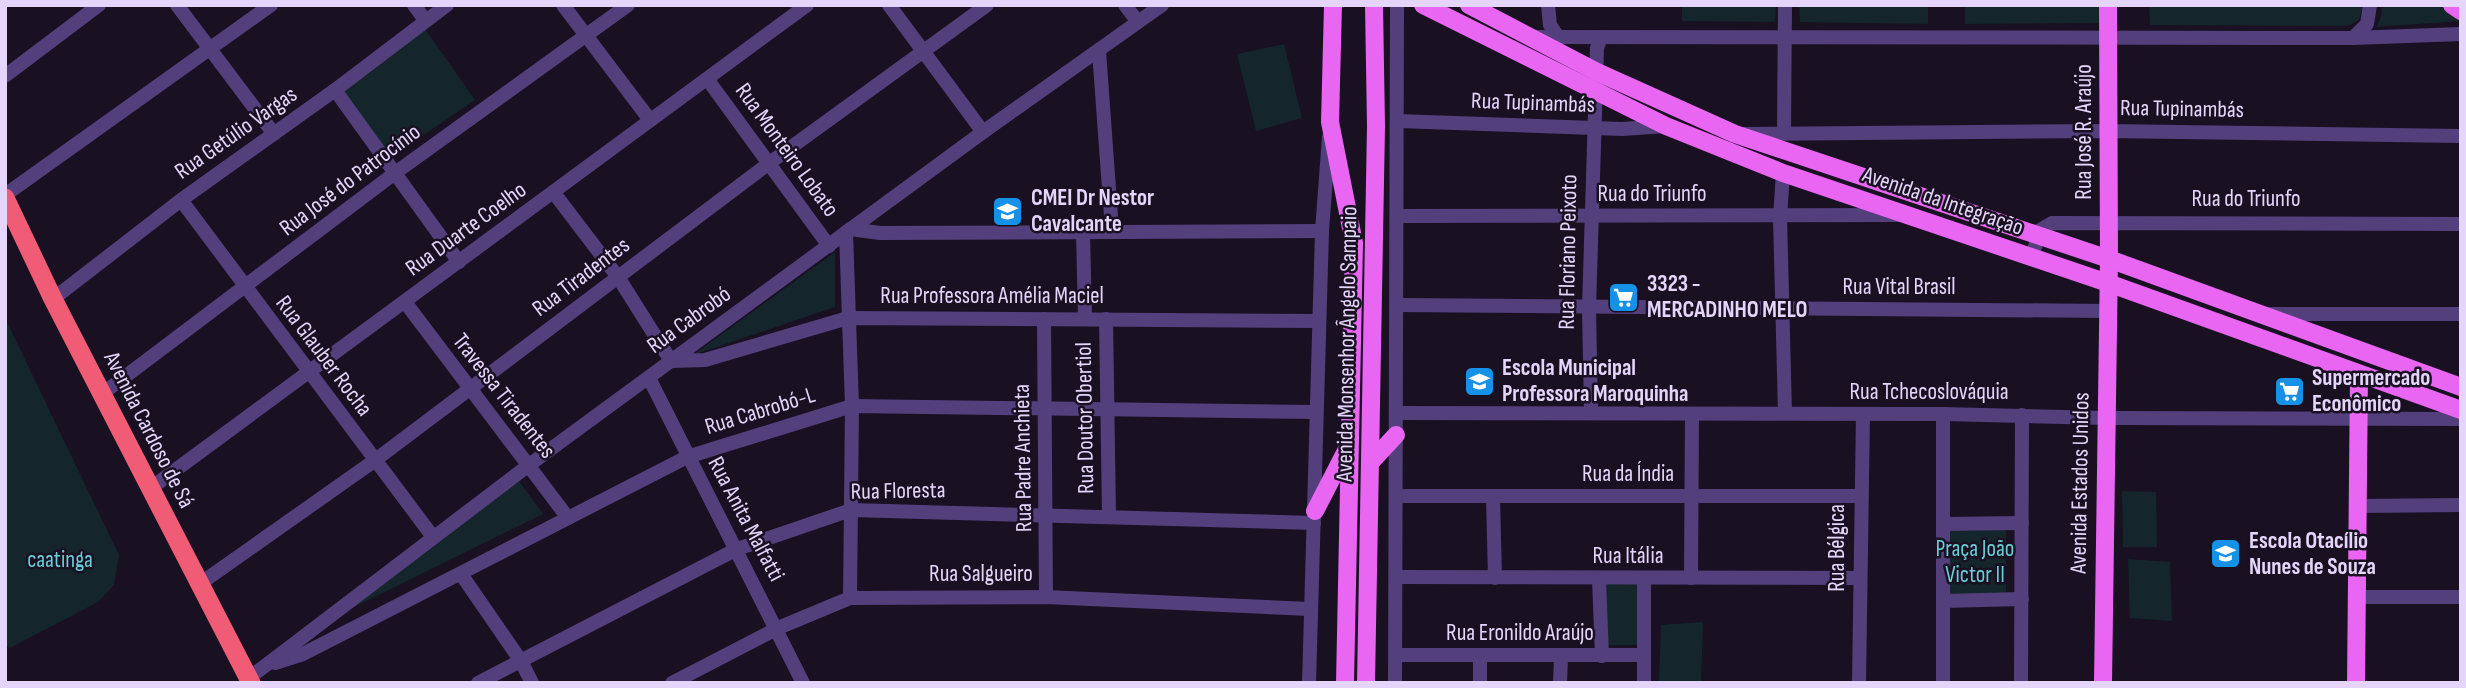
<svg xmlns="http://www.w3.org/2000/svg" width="2466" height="688" viewBox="0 0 2466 688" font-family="'Sofia Sans Condensed',sans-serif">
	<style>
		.green { fill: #14252b }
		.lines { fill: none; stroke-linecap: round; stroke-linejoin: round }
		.minor { stroke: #543f7d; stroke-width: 14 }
		.major { stroke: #e866f1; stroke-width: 18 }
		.highway { stroke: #f05b75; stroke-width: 19 }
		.labels { text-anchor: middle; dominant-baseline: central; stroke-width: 5; stroke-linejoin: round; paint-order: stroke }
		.street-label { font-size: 23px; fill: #e5d5fb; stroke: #191022 }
		.poi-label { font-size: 23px; font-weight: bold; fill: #e5d5fb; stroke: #191022; text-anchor: start }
		.park-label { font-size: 23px; fill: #67cfd5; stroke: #191022 }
	</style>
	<rect width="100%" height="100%" fill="#191022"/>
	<g class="green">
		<polygon points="1682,5 1776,5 1775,22 1682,21"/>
		<polygon points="1799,5 1928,5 1928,24 1800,22"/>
		<polygon points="1965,5 2101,5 2100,23 1965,24"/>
		<polygon points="2149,5 2360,5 2362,8 2359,20 2348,26 2150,25"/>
		<polygon points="2382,5 2441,5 2461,21 2376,27 2381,17"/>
		<polygon points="423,26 475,100 384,162 333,88"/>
		<polygon points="1284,44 1302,118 1256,131 1237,54"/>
		<polygon points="835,252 835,307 693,355"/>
		<polygon points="5,318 119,555 114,585 98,602 10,648 5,646"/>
		<polygon points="519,481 543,514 324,622"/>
		<polygon points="2122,491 2156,492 2157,547 2123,547"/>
		<polygon points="2006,530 2006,594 1944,595 1943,531"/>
		<polygon points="2128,559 2170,562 2172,621 2130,618"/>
		<polygon points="1595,580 1641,581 1639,645 1595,645"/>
		<polygon points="1703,622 1701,683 1659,683 1661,625"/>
	</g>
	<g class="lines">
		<g class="minor">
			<polyline points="177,5 274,134"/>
			<polyline points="414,5 425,20"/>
			<polyline points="563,5 650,120"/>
			<polyline points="889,5 983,132"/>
			<polyline points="1125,5 1138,22"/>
			<polyline points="1548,5 1550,25 1558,37"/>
			<polyline points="1532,37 2353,38 2461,34"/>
			<polyline points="2353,38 2367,24 2370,5"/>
			<polyline points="1099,51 1112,230"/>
			<polyline points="5,76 99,5"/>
			<polyline points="708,80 829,246"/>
			<polyline points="335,90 459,262"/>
			<polyline points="1398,121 1622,129 1666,126"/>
			<polyline points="1784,131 1785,5"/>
			<polyline points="1741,134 2107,131 2461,136"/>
			<polyline points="1783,173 1780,217 1785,413"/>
			<polyline points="554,193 618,277 671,361 705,360 848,318 1319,321"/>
			<polyline points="5,195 271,5"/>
			<polyline points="181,200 433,537"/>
			<polyline points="1399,216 1898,215"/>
			<polyline points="850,229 880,233 1322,231"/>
			<polyline points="1083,231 1085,319"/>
			<polyline points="846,232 852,406 850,598"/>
			<polyline points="2032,257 2040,230 2052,223 2461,224"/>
			<polyline points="53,299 181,200 335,90 447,5"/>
			<polyline points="405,302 568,518"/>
			<polyline points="1397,305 2106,311"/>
			<polyline points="2270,314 2461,314"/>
			<polyline points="1044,319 1046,597"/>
			<polyline points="1106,319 1109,516"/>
			<polyline points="649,378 803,683"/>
			<polyline points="102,394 395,173 628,5"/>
			<polyline points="1591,412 1589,308 1597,48 1601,37"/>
			<polyline points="1396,413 1943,414 2106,418 2461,419"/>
			<polyline points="151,488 807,5"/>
			<polyline points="1396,496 1860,496"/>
			<polyline points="1493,497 1495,578"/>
			<polyline points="2359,506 2461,505"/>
			<polyline points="1944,524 2022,523"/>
			<polyline points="461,574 521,661 532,683"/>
			<polyline points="1397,577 1859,578"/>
			<polyline points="1691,578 1692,414"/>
			<polyline points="1599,579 1602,656"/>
			<polyline points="201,583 374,461 768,164 987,5"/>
			<polyline points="2357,597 2461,597"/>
			<polyline points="1943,601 2022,599"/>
			<polyline points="1396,655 1644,655"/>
			<polyline points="275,663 303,654 687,457 852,406 1316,412"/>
			<polyline points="249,678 529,465 983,132 1162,5"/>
			<polyline points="478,683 737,549 851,510 1314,523"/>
			<polyline points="672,683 778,628 850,598 1046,597 1310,609"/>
			<polyline points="1309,683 1322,231 1329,137"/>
			<polyline points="1395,683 1397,5"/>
			<polyline points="1480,683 1480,656"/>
			<polyline points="1560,683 1561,657"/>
			<polyline points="1644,683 1644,579"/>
			<polyline points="1859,683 1863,414"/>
			<polyline points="1943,683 1943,414"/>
			<polyline points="2021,683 2022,415"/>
		</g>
		<g class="major">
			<polyline points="1333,5 1330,122 1354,243 1345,683"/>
			<polyline points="1423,5 1666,126 1783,173 2108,283 2461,410"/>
			<polyline points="1469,5 1597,72 1735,134 2109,259 2461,387"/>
			<polyline points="2452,5 2461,11"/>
			<polyline points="1370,463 1396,435"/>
			<polyline points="1315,511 1349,445"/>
			<polyline points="1366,683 1376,126 1374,5"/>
			<polyline points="2103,683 2109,259 2108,5"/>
			<polyline points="2356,683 2359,374"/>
		</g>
		<polyline class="highway" points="5,198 53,299 251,683"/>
	</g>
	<defs>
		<symbol id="school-square" viewBox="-11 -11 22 22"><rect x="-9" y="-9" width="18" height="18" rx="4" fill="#1592e7" stroke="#191022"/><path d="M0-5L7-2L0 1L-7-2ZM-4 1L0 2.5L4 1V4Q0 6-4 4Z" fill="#fff"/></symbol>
		<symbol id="supermarket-square" viewBox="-11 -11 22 22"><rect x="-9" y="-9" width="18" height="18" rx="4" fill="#1592e7" stroke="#191022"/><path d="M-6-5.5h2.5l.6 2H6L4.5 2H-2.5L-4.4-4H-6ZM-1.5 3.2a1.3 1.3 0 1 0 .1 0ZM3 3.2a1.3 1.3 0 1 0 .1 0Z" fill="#fff"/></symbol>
	</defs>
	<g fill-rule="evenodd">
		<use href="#school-square" x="990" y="194" width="35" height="35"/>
		<use href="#supermarket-square" x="1606" y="280" width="35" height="35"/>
		<use href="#school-square" x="1462" y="364" width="35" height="35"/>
		<use href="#supermarket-square" x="2272" y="374" width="35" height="35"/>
		<use href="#school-square" x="2208" y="536" width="35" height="35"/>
	</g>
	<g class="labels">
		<g class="street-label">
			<text transform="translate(1533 103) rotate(2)">Rua Tupinambás</text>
			<text transform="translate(2182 109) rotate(1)">Rua Tupinambás</text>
			<text transform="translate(2084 132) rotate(-90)">Rua José R. Araújo</text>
			<text transform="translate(236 133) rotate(-35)">Rua Getúlio Vargas</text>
			<text transform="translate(787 150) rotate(54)">Rua Monteiro Lobato</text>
			<text transform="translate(350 180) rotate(-37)">Rua José do Patrocínio</text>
			<text x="1652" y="194">Rua do Triunfo</text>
			<text x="2246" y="199">Rua do Triunfo</text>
			<text transform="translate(1943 201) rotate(19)">Avenida da Integração</text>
			<text transform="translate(466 229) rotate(-36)">Rua Duarte Coelho</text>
			<text transform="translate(1568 252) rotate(-89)">Rua Floriano Peixoto</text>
			<text transform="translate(581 277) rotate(-37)">Rua Tiradentes</text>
			<text x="1899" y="287">Rua Vital Brasil</text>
			<text x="992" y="296">Rua Professora Amélia Maciel</text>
			<text transform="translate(689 320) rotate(-36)">Rua Cabrobó</text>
			<text transform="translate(1347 344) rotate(-89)">Avenida Monsenhor Ângelo Sampaio</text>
			<text transform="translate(324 356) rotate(53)">Rua Glauber Rocha</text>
			<text x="1929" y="392">Rua Tchecoslováquia</text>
			<text transform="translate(504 396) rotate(52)">Travessa Tiradentes</text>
			<text transform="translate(760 411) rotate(-17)">Rua Cabrobó-L</text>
			<text transform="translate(1085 418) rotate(-91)">Rua Doutor Obertiol</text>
			<text transform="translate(149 430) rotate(63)">Avenida Cardoso de Sá</text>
			<text transform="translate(1023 458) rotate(-91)">Rua Padre Anchieta</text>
			<text x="1628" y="474">Rua da Índia</text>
			<text transform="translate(2080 483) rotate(-89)">Avenida Estados Unidos</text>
			<text transform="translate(898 491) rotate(-1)">Rua Floresta</text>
			<text transform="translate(746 519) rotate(62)">Rua Anita Malfatti</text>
			<text transform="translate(1837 548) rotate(-90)">Rua Bélgica</text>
			<text x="1628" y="556">Rua Itália</text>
			<text x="981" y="574">Rua Salgueiro</text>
			<text x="1520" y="633">Rua Eronildo Araújo</text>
		</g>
		<g class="poi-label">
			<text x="1031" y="198">CMEI Dr Nestor<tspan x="1031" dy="26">Cavalcante</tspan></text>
			<text x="1647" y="284">3323 -<tspan x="1647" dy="26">MERCADINHO MELO</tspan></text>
			<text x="1502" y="368">Escola Municipal<tspan x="1502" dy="26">Professora Maroquinha</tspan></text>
			<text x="2312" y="378">Supermercado<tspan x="2312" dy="26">Econômico</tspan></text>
			<text x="2249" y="541">Escola Otacílio<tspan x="2249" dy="26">Nunes de Souza</tspan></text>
		</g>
		<g class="park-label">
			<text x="1975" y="549">Praça João<tspan x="1975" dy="26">Victor II</tspan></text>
			<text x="60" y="560">caatinga</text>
		</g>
	</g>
	<rect width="2466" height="688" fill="none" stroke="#e5d5fb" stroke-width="14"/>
</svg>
